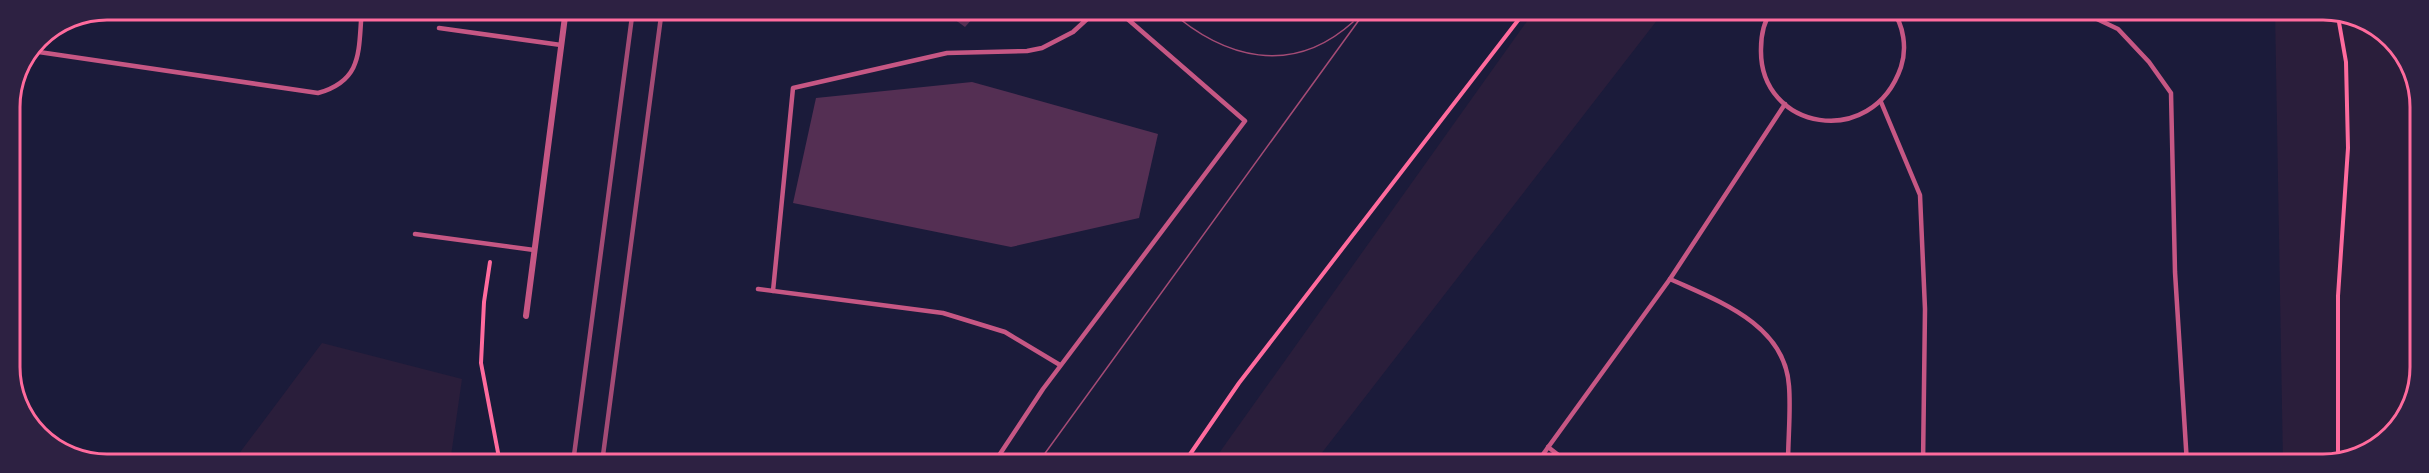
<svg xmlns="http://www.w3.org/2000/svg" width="2429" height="473" viewBox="0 0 2429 473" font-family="Barlow,sans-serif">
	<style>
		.green { fill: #2a1e3b }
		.building { fill: #542f53 }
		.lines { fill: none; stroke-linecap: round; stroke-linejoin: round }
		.path { stroke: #ff6b9d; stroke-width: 4 }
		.service { stroke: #c65784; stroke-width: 4.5 }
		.minor { stroke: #c65784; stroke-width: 6 }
		.tram { stroke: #a44b75; stroke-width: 1.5 }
		.rail { stroke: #a44b75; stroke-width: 4.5 }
		.rim { fill: none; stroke: #ff6b9d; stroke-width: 3 }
	</style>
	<rect width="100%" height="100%" fill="#1b1b3a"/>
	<g class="green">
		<polygon points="1535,10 1665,10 1314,463 1212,463"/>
		<polygon points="2275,10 2336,10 2391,37 2418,87 2419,380 2387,440 2329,464 2283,464"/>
		<polygon points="322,343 462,379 450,463 232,463"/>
	</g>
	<g class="building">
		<polygon points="940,9 981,9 965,27"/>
		<polygon points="972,82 1158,134 1139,218 1011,247 793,203 816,98"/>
	</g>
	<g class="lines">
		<g class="path">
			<polyline points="2337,11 2346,62 2348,148 2338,296 2338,460"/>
			<polyline points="490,262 484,302 481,363 500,463"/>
			<polyline points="1184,463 1239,383 1526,10"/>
		</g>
		<g class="service">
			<path d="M1772 10C1764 21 1761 35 1761 49 1759 130 1872 151 1901 67 1907 49 1904 25 1892 10"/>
			<polyline points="2078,10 2118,29 2149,62 2171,93 2175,272 2187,464"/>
			<polyline points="439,28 561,45"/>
			<path d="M32 51 318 93C364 80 358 50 362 9"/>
			<polyline points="1881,102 1920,195 1925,309 1923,464"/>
			<polyline points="415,234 534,250"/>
			<path d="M1670 279C1718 301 1785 324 1789 386 1791 411 1788 438 1788 464"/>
			<polyline points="758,289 943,313 1005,332 1060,365"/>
			<polyline points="773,291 793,88 947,53 1027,51 1042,48 1073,32 1098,9"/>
			<polyline points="1548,447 1570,464"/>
			<polyline points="994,463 1043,389 1245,121 1116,9"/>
			<polyline points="1536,464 1670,279 1785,104"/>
		</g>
		<polyline class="minor" points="526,316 566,9"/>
		<g class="tram">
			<path d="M1168 9C1224 59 1292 77 1353 22"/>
			<polyline points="1038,463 1367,9"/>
		</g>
		<g class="rail">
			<polyline points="573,463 633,9"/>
			<polyline points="602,463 662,9"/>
		</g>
	</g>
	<path d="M0 0H2429V473H0ZM107 20H2323A87 87 0 0 1 2410 107V367A87 87 0 0 1 2323 454H107A87 87 0 0 1 20 367V107A87 87 0 0 1 107 20Z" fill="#2d2142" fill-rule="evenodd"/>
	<path class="rim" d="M107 20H2323A87 87 0 0 1 2410 107V367A87 87 0 0 1 2323 454H107A87 87 0 0 1 20 367V107A87 87 0 0 1 107 20Z"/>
</svg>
